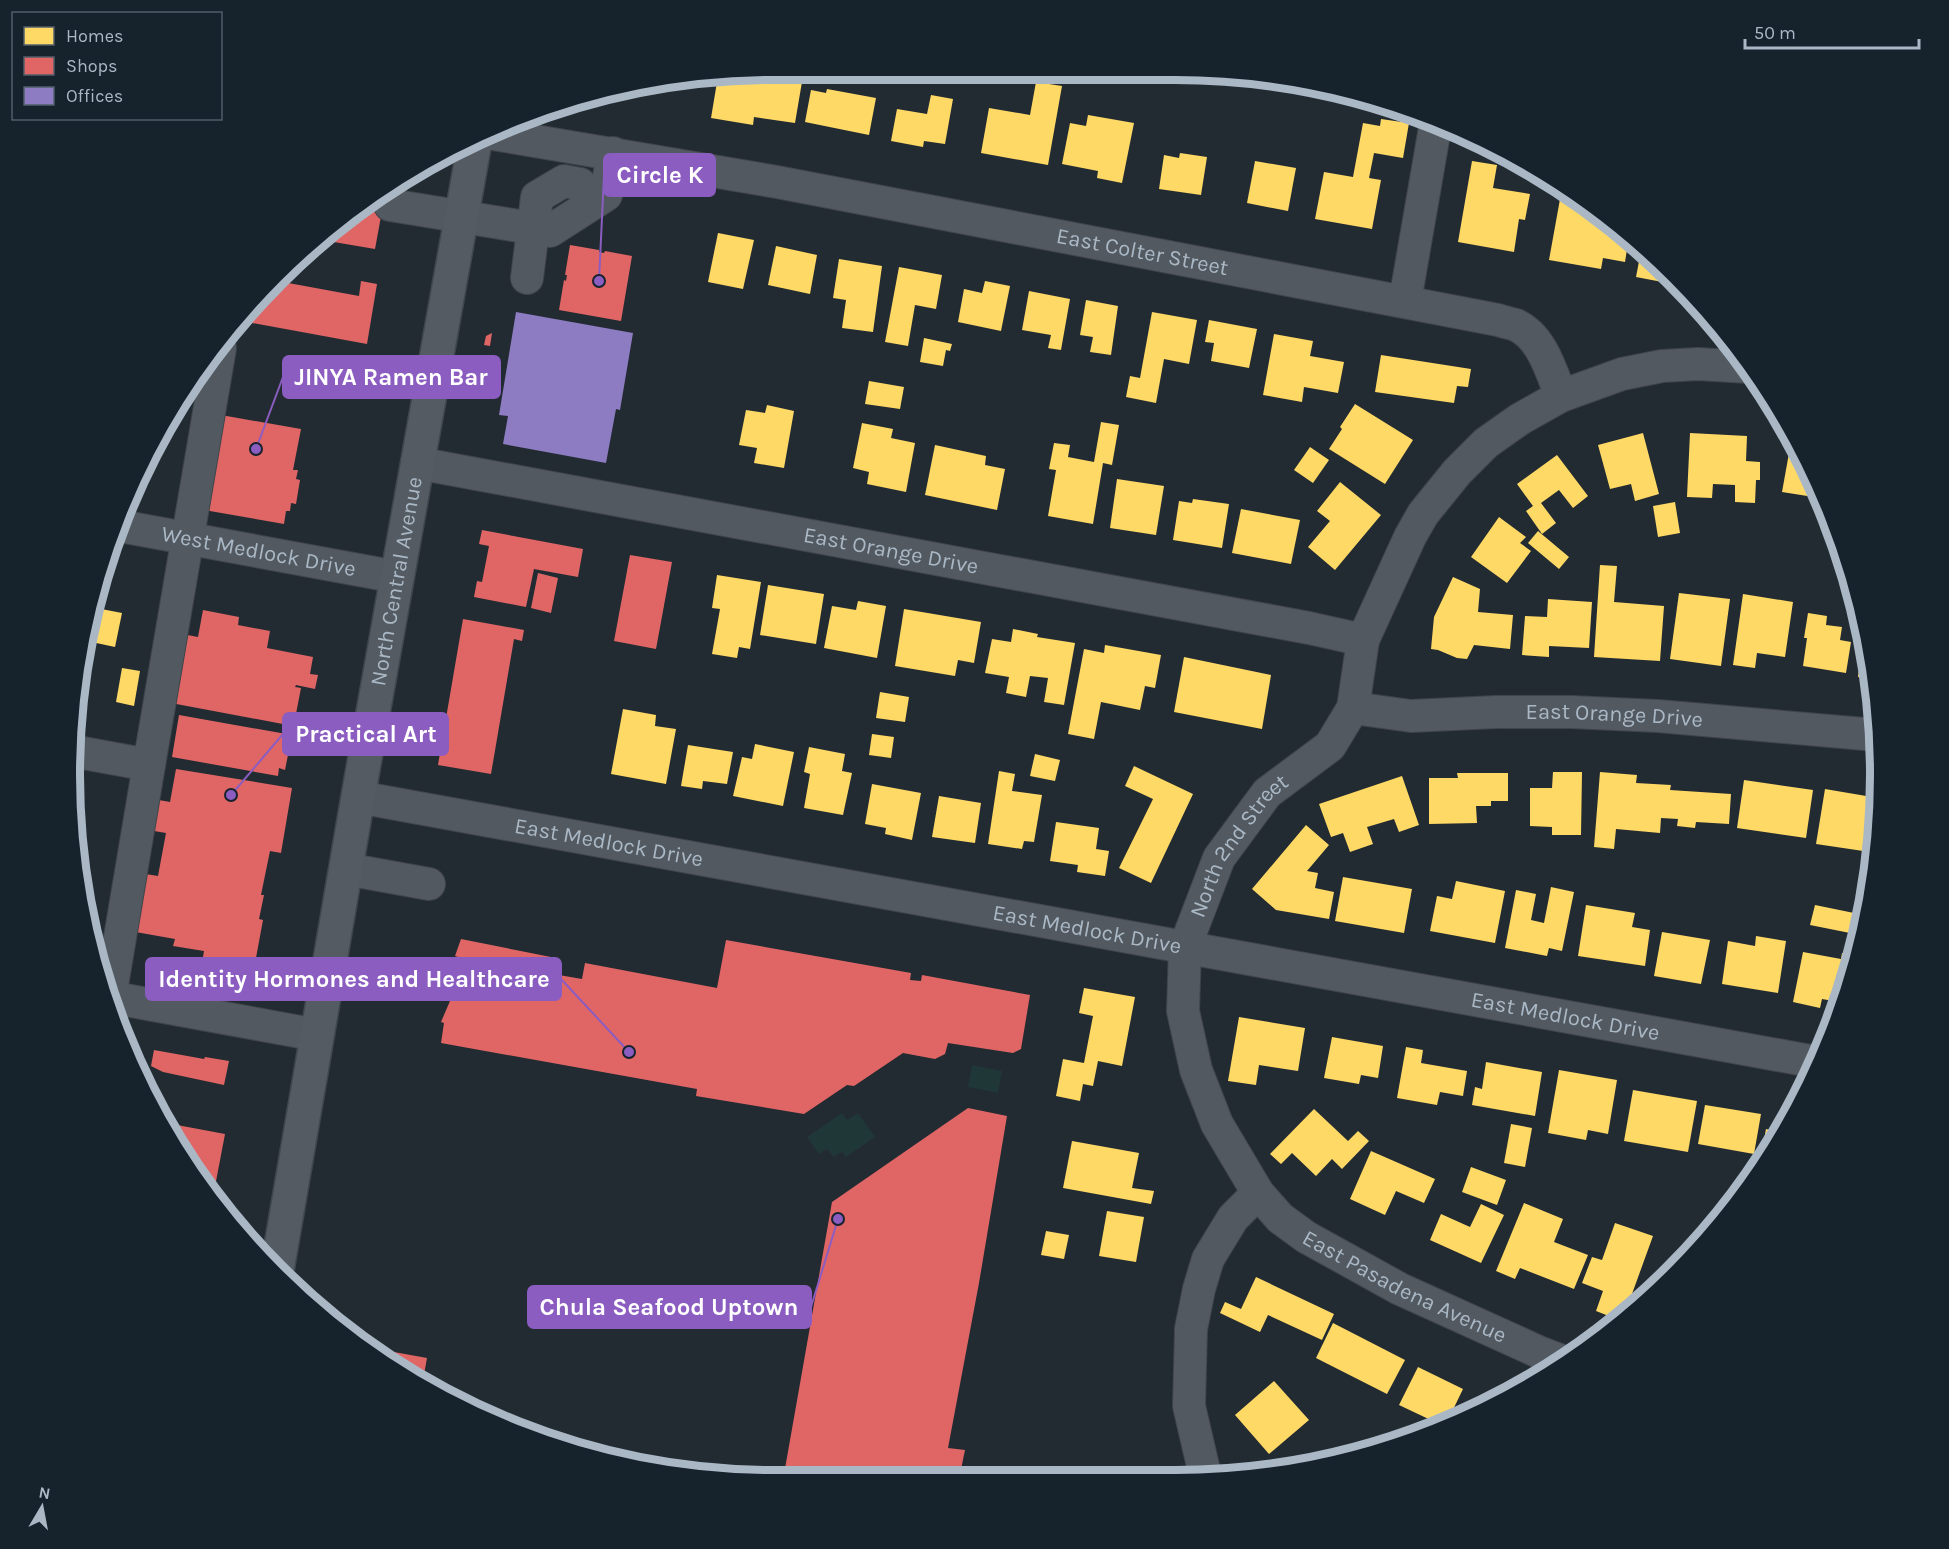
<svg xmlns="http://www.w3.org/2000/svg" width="1949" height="1549" viewBox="0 0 1949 1549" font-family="Karla,sans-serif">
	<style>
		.green { fill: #203738 }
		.homes { fill: #ffd966 }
		.shops { fill: #e06666 }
		.offices { fill: #8e7cc3 }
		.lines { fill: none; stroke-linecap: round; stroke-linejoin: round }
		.minor-casing { stroke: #3f454a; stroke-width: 34 }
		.major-casing { stroke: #40484f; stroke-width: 36 }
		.minor { stroke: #525960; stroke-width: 32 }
		.major { stroke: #545b62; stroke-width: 33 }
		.labels { text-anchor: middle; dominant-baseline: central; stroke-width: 6; stroke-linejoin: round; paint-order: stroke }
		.street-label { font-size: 22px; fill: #aab8c6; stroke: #16222c }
		.rim { fill: none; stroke: #aab8c6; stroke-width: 8 }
		.leader { fill: none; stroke: #8b5dc1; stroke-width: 2 }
		.callout-dot { fill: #8b5dc1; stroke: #16222c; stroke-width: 2 }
		.callout { fill: #8b5dc1; stroke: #8b5dc1; stroke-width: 2 }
		.callout-label { font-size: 24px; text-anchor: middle; font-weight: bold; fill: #fff }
	</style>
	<rect width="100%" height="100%" fill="#232b32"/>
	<g class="green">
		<polygon points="972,1065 1002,1071 998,1093 968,1087"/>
		<polygon points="842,1113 847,1120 858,1113 875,1137 846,1157 842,1152 834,1157 827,1149 819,1154 807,1137"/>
	</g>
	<g class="homes">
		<polygon points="768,70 803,76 795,123 754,117 753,125 711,118 718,76 765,84"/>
		<polygon points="1036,82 1062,86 1048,165 981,153 989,108 1030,115"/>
		<polygon points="827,89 876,98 869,135 805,122 811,90 826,93"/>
		<polygon points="931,95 953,99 945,144 924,141 923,147 891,141 897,109 927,114"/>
		<polygon points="1088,115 1134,123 1122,183 1097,178 1098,171 1062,164 1070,123 1086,126"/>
		<polygon points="1381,119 1409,123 1403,158 1374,153 1369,178 1381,180 1372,229 1315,219 1324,172 1353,177 1363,123 1380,126"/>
		<polygon points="1180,153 1207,157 1201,195 1159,189 1164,155 1179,158"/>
		<polygon points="1255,161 1296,168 1288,211 1247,203"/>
		<polygon points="1472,161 1497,165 1493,188 1530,194 1525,220 1519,219 1514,252 1458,242"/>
		<polygon points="1562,188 1596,213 1595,217 1605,219 1629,237 1625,262 1603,258 1601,269 1549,260"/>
		<polygon points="718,233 754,240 743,289 708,282"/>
		<polygon points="776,246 817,255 810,294 768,285"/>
		<polygon points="1642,246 1678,285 1636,277"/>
		<polygon points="839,259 882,266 873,332 842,328 846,300 833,298"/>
		<polygon points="899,267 942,275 936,309 915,305 908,346 885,342"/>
		<polygon points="985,281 1010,286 1001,331 958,322 964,289 982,293"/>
		<polygon points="1029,291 1070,299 1061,350 1048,348 1051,335 1022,330"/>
		<polygon points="1086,300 1118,306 1111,355 1090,352 1093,337 1080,335"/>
		<polygon points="1152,312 1197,320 1189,364 1164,359 1156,403 1126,397 1130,376 1140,378"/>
		<polygon points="1209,320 1257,329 1249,368 1211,361 1214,343 1205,342"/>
		<polygon points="1274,334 1313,341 1310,356 1344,362 1338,393 1304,387 1302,402 1263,395"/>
		<polygon points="924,338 952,344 950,351 946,350 943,366 920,362"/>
		<polygon points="1381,355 1471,369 1468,387 1457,386 1454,403 1375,392"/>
		<polygon points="869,381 904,387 900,409 865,404"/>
		<polygon points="1355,404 1413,440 1385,484 1329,449 1342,429 1340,427"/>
		<polygon points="767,405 794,411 784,468 754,463 757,448 739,445 746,410 765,413"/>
		<polygon points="169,415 172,416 169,432 160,430"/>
		<polygon points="1101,422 1119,425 1112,465 1103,463 1093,524 1048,516 1056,470 1049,469 1054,443 1070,445 1068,457 1094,462"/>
		<polygon points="862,423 893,429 891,438 915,443 906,492 867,484 869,472 853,468"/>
		<polygon points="1643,433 1659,494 1635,501 1631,484 1610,489 1598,445"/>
		<polygon points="1690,433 1747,436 1746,461 1760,462 1760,480 1756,480 1755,503 1735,502 1735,485 1713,484 1712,498 1687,497"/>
		<polygon points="1791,442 1795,442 1820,498 1782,492"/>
		<polygon points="935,445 986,456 985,465 1005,469 997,510 925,495"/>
		<polygon points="1310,447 1329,460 1313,483 1294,470"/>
		<polygon points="1557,455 1588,496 1573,508 1559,490 1541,503 1556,523 1542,534 1526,511 1533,506 1517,484"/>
		<polygon points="1117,479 1164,486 1156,535 1110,528"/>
		<polygon points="1340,482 1381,515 1335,570 1308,547 1330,521 1317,511"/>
		<polygon points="1193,499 1229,504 1222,548 1173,540 1179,501 1192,503"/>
		<polygon points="1675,502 1680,533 1658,537 1653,506"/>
		<polygon points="1241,509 1300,520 1291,564 1232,553"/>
		<polygon points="1499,517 1526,537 1520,543 1531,551 1507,583 1471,557"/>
		<polygon points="1538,531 1569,557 1559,569 1528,543"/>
		<polygon points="1600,565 1617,566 1614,602 1664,606 1660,661 1594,657"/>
		<polygon points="717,575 761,582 750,649 739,647 737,658 712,654 720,609 712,608"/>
		<polygon points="1453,577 1480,589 1478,612 1513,615 1510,649 1474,645 1467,659 1457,658 1438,650 1431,649 1434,617"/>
		<polygon points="768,585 824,594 816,644 760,635"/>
		<polygon points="1679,593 1730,599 1721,666 1670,659"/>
		<polygon points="1743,594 1793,602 1785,657 1757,653 1755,668 1733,665"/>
		<polygon points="1548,599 1592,602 1589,648 1549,646 1549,657 1522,655 1525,616 1547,617"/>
		<polygon points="858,601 886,606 877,658 824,648 832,606 856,610"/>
		<polygon points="91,607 122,613 115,647 87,641"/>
		<polygon points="904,609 981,622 974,663 958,660 955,676 895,666"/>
		<polygon points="1808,613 1827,616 1826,625 1842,627 1840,640 1851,642 1846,673 1803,666 1807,638 1804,638"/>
		<polygon points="1013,629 1038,634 1037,637 1075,643 1064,705 1044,702 1048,678 1030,676 1026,697 1006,693 1009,677 985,673 992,639 1011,642"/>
		<polygon points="1863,638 1864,638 1873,679 1858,677"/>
		<polygon points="1105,645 1161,655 1155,688 1145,686 1140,710 1101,702 1094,739 1068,734 1084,649 1104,653"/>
		<polygon points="1184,657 1271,675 1262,729 1174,712"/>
		<polygon points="122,668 140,671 134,706 116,702"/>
		<polygon points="880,692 909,697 905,722 876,718"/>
		<polygon points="623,709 656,715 655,726 676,729 666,784 611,774"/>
		<polygon points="872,734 894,737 891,758 869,755"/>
		<polygon points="755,744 794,752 783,806 733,796 742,757 752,759"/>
		<polygon points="688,745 733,752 727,784 703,781 702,789 681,786"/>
		<polygon points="809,747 845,754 842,771 852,773 843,815 804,808 810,774 804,772"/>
		<polygon points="1035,754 1060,760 1055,781 1030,776"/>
		<polygon points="1134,766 1193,794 1151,883 1119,868 1153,799 1125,786"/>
		<polygon points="999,771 1015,774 1012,791 1042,795 1034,842 1024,841 1022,849 988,844"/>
		<polygon points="1553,772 1582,772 1581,835 1552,835 1552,827 1530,826 1530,788 1552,788"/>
		<polygon points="1600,772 1637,775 1636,783 1671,785 1670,790 1731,794 1729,824 1696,822 1695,828 1677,826 1678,819 1661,818 1660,833 1616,829 1614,849 1594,847"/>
		<polygon points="1457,773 1508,773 1508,801 1491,801 1491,806 1476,806 1477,823 1429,824 1429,778 1458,778"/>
		<polygon points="1402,776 1419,825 1399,832 1394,819 1367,827 1373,844 1350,852 1343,833 1331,837 1319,804"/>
		<polygon points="1744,780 1813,790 1806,838 1737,828"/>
		<polygon points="872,784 921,793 912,840 885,834 886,828 865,824"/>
		<polygon points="1825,789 1878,798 1870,852 1816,844"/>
		<polygon points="939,796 981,803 975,843 932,837"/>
		<polygon points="1056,822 1099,828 1096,849 1109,851 1105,876 1077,872 1078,865 1050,861"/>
		<polygon points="1306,825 1329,845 1307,871 1318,873 1315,888 1334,892 1329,919 1276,910 1252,889"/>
		<polygon points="1343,877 1412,889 1404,933 1335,921"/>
		<polygon points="1456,881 1505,891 1495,943 1430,931 1437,896 1452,899"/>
		<polygon points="1551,887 1574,892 1562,951 1549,948 1547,956 1505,948 1516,890 1536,894 1531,920 1544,923"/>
		<polygon points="1586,905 1635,913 1632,927 1650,930 1645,966 1578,956"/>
		<polygon points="1815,905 1854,913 1850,933 1810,925"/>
		<polygon points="1662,932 1710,940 1701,984 1654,976"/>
		<polygon points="1756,936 1786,941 1778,993 1722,984 1728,941 1755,946"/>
		<polygon points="1803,952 1841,959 1842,953 1856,956 1839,1002 1822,999 1820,1008 1793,1002"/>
		<polygon points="1084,988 1135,997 1122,1066 1098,1061 1093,1086 1083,1084 1080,1101 1056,1096 1063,1059 1084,1063 1093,1016 1079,1013"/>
		<polygon points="1239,1017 1305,1028 1298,1071 1259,1065 1256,1085 1228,1081"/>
		<polygon points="1332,1037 1383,1046 1378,1078 1361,1075 1359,1084 1324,1078"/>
		<polygon points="1406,1047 1423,1050 1421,1063 1467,1071 1463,1096 1440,1092 1437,1105 1397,1098"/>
		<polygon points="1486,1062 1542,1072 1535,1116 1472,1105 1475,1087 1482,1089"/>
		<polygon points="1559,1070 1617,1080 1608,1134 1588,1130 1586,1140 1548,1133"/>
		<polygon points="1633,1090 1697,1101 1688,1152 1624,1141"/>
		<polygon points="1705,1105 1761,1114 1754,1154 1698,1144"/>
		<polygon points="1314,1109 1348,1141 1358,1131 1369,1141 1342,1169 1332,1159 1316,1176 1292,1153 1281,1164 1270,1154"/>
		<polygon points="1511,1124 1532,1128 1525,1167 1504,1163"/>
		<polygon points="1766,1129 1779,1132 1760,1162"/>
		<polygon points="1072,1141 1139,1153 1132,1188 1154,1191 1151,1204 1063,1188"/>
		<polygon points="1371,1151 1435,1179 1424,1203 1396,1191 1385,1215 1350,1199"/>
		<polygon points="1471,1167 1506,1180 1497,1205 1462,1192"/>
		<polygon points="1524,1203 1563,1219 1554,1242 1588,1255 1574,1289 1520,1268 1515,1279 1496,1271"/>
		<polygon points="1481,1204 1504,1215 1481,1263 1430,1240 1441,1214 1470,1227"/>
		<polygon points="1107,1211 1144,1217 1136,1262 1099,1256"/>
		<polygon points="1615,1223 1653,1236 1624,1316 1619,1320 1596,1311 1603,1291 1582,1283 1592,1257 1602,1260"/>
		<polygon points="1046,1231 1069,1235 1064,1259 1041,1255"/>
		<polygon points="1256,1277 1334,1314 1322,1340 1268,1315 1260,1332 1220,1313 1225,1302 1241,1309"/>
		<polygon points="1333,1323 1405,1360 1387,1394 1316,1358"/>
		<polygon points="1418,1367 1463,1389 1449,1418 1437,1423 1399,1405"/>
		<polygon points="1274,1381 1309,1420 1269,1454 1235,1415"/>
	</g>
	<g class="shops">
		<polygon points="380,196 384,200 375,249 322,240"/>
		<polygon points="570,245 599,250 599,252 604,253 605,251 632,256 621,321 559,310 564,280 566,281 567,275 565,275"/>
		<polygon points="272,280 359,296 361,281 377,284 367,344 241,321"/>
		<polygon points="492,333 490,346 484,345 486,336"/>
		<polygon points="221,415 301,429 293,470 298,470 296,479 300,480 296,504 291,503 290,511 286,511 284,524 204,510"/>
		<polygon points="482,530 583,549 578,577 534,569 526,607 474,597 477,581 482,582 489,546 479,544"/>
		<polygon points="630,555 672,562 656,649 614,641"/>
		<polygon points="538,573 558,578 551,613 531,608"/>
		<polygon points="203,610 239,617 238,625 270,631 267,648 313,657 310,674 318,675 315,689 296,685 295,687 301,688 294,724 289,723 288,725 171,703 182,634 198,637"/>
		<polygon points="463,619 524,630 522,641 514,639 491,774 438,765"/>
		<polygon points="179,715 292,735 285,770 279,768 278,776 172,757"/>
		<polygon points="176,769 292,788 281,853 270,851 261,895 264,895 259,919 263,920 250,990 199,981 204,951 173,946 175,939 130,931 139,873 158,876 166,833 148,830 153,799 170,802"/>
		<polygon points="461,939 556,958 553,974 582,979 585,963 717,988 726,940 911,973 910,980 921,981 922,975 1030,995 1021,1049 1013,1053 948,1043 945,1054 935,1059 903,1053 854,1086 847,1085 804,1114 696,1096 697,1089 441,1043 444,1023 441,1022 450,1001 446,999 454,979 451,977 458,957 455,956"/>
		<polygon points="154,1050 204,1059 205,1057 229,1061 224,1085 163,1072 151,1066"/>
		<polygon points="968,1108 1007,1116 979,1283 948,1448 965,1450 959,1479 783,1480 832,1202"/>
		<polygon points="161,1122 225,1134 213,1197 163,1127"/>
		<polygon points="372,1348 427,1358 423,1380 372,1350"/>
	</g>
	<polygon class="offices" points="516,312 633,333 620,410 616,409 606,463 503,444 508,416 499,415"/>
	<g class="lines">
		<defs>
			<g id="minor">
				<path id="s1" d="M493 134 777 182 1498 320C1503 322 1510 323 1516 325 1542 337 1551 371 1561 396"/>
				<polyline points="390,205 550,231 606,195 613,153"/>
				<polyline points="527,278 537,197 564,181 580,184 595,202"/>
				<polyline points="1405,301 1436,122"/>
				<path id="s2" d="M417 463 1309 628 1363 640"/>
				<path id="s3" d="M120 526 397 577"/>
				<path id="s4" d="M1353 708 1411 716 1496 712H1571L1658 716 1876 735"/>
				<polyline points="72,751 149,765 110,997"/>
				<polyline points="149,765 220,348"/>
				<path id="s5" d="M358 797 1816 1062"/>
				<polyline points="346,869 429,884"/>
				<polyline points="109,997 317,1035"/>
				<path id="s6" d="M1258 1193 1280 1218 1306 1237 1400 1289 1541 1353 1562 1361"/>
				<path id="s7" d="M1206 1479 1189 1406 1191 1329 1199 1289 1208 1259 1233 1218 1258 1193 1217 1124 1196 1070 1183 1011 1185 947 1219 858 1267 793 1330 746 1353 708 1363 640 1410 537 1423 514 1457 472 1486 443 1520 419 1561 396 1622 374 1662 366 1698 364 1749 367"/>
			</g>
			<g id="major">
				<path id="s8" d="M277 1270 358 797 475 141"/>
			</g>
		</defs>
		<use href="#minor" class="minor-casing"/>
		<use href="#major" class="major-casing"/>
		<use href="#minor" class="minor"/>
		<use href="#major" class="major"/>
	</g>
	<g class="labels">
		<g class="street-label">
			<text stroke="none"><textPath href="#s1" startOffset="660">East Colter Street</textPath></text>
			<text stroke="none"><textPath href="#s2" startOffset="482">East Orange Drive</textPath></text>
			<text stroke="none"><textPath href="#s3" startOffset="141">West Medlock Drive</textPath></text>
			<text stroke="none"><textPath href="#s8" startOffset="699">North Central Avenue</textPath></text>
			<text stroke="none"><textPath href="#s4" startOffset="262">East Orange Drive</textPath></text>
			<text stroke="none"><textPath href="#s5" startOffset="255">East Medlock Drive</textPath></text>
			<text stroke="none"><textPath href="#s7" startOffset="686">North 2nd Street</textPath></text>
			<text stroke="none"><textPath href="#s5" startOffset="741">East Medlock Drive</textPath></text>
			<text stroke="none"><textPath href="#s5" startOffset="1227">East Medlock Drive</textPath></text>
			<text stroke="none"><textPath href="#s6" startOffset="176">East Pasadena Avenue</textPath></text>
		</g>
	</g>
	<path d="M0 0H1949V1549H0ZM775 80H1175A695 695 0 0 1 1870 775V775A695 695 0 0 1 1175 1470H775A695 695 0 0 1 80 775V775A695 695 0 0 1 775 80Z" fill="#16222c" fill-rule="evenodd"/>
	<path class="rim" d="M775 80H1175A695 695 0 0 1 1870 775V775A695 695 0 0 1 1175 1470H775A695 695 0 0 1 80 775V775A695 695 0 0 1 775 80Z"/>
	<path class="leader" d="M599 281L604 175M256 449L283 377M231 795L283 734M629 1052L561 979M838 1219L811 1307"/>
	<g class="callout-dot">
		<circle cx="599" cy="281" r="6"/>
		<circle cx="256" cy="449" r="6"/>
		<circle cx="231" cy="795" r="6"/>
		<circle cx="629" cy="1052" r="6"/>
		<circle cx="838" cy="1219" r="6"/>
	</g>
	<g class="callout">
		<rect x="604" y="154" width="111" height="42" rx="6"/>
		<rect x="283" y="356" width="217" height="42" rx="6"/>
		<rect x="283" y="713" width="165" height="42" rx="6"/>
		<rect x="146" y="958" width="415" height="42" rx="6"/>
		<rect x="528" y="1286" width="283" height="42" rx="6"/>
	</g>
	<g class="callout-label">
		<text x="660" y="183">Circle K</text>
		<text x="391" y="385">JINYA Ramen Bar</text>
		<text x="366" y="742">Practical Art</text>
		<text x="354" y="987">Identity Hormones and Healthcare</text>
		<text x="669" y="1315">Chula Seafood Uptown</text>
	</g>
	<rect x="12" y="12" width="210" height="108" fill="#16222c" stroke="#515e6a" stroke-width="1.5"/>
	<rect x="24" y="27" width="30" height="18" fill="#ffd966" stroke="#515e6a" stroke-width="1.5"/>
	<text x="66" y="42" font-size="18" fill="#aab8c6">Homes</text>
	<rect x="24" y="57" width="30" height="18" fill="#e06666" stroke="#515e6a" stroke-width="1.5"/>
	<text x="66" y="72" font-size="18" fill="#aab8c6">Shops</text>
	<rect x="24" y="87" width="30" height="18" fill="#8e7cc3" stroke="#515e6a" stroke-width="1.5"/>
	<text x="66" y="102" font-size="18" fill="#aab8c6">Offices</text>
	<g transform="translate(42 1507) rotate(10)" stroke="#16222c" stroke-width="4.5" paint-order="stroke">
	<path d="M0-4.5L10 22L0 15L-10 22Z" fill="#aab8c6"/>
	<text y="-9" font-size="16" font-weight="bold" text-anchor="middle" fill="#aab8c6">N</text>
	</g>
	<path d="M1745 39v9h174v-9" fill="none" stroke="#aab8c6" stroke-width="3"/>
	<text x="1754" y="39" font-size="18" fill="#aab8c6" stroke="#16222c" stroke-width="4.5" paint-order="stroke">50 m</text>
</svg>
